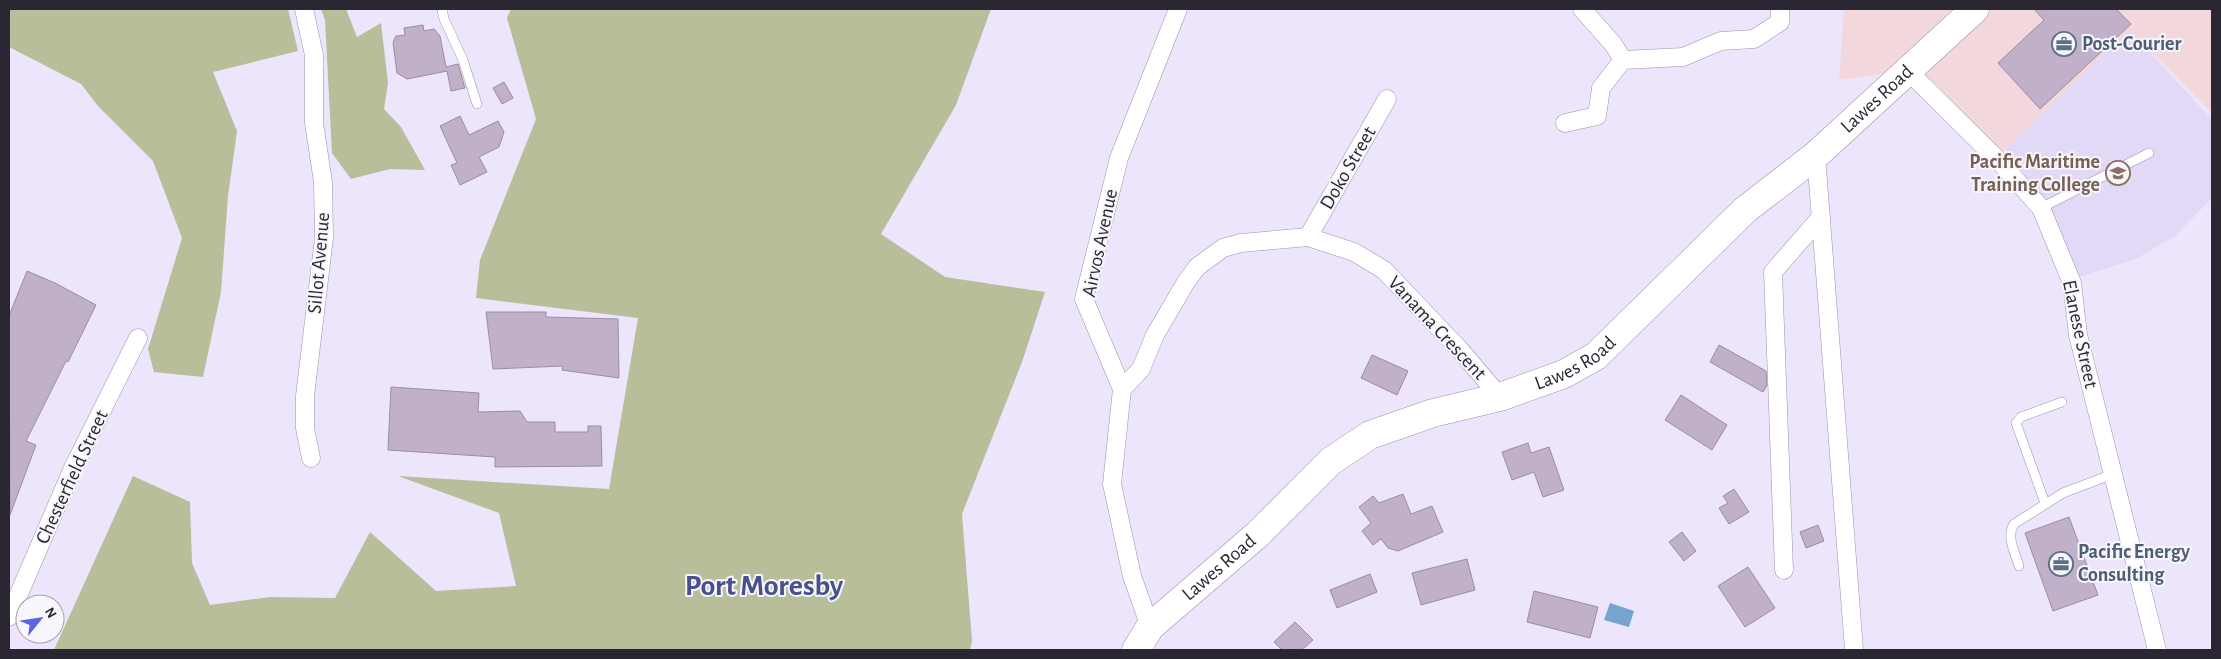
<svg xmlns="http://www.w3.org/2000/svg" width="2221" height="659" viewBox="0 0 2221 659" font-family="'Alegreya Sans',sans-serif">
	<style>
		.commercial { fill: #f2d8dd }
		.built { fill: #e2d9f6 }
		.green { fill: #b7be99 }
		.water { fill: #75a4cf }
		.building { fill: #c1b0ca; stroke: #9c8ba3 }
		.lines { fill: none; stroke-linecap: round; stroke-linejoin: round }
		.lane-casing { stroke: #9a92ad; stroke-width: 10 }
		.street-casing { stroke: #9a92ad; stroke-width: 19 }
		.primary-casing { stroke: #9a92ad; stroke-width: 29 }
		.lane { stroke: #fff; stroke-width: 9 }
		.street { stroke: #fff; stroke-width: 18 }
		.primary { stroke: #fff; stroke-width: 28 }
		.labels { text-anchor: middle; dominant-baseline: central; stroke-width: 4; stroke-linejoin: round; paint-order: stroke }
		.service-label { font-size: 20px; font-weight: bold; fill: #4e5e75; stroke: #f7f6fb; text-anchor: start }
		.street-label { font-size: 20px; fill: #2b2732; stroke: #f7f6fb }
		.education-label { font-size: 20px; font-weight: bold; fill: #785e54; stroke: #f7f6fb; text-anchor: end }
		.town-label { font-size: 30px; font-weight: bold; fill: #48518e; stroke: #f7f6fb }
	</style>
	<rect width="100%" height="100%" fill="#ece5fc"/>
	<polygon class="commercial" points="1844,9 2212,9 2212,113 2130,30 2005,149 1986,161 1947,119 1907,70 1839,80"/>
	<polygon class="built" points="2130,30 2212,120 2212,198 2176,235 2136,259 2075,278 2044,199 2005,149"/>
	<g class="green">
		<polygon points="9,9 288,9 298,51 213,72 237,131 228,196 221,292 203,377 154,372 148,349 182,238 153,161 98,106 81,84 9,47"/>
		<polygon points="321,9 346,9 357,37 381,23 388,83 384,109 401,127 425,170 390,169 351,179 332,153 325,20"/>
		<polygon points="511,9 991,9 956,105 881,234 945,277 1045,292 1022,362 962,514 972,641 970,650 54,650 133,476 190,502 192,563 210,605 270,597 335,598 370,532 436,591 516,586 499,513 398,476 609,489 638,318 476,298 480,260 536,119 507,18"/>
	</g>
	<polygon class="water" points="1610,603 1634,611 1629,627 1604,620"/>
	<g class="building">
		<polygon points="2034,9 2116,9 2131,24 2040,109 1998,63 2044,20"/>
		<polygon points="423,25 424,31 434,29 440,36 446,67 458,64 465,88 451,91 447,71 407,79 397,73 393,42 396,36 405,35 404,28"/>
		<polygon points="504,82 513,98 502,104 493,88"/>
		<polygon points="460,116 469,135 498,121 504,132 499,147 479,157 487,172 460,185 451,165 457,163 440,126"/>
		<polygon points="27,271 55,283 96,305 68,362 66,361 26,441 36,445 10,515 9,316"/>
		<polygon points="486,312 546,312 546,317 618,319 619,378 562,370 563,366 493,369"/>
		<polygon points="1719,345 1766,371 1767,385 1763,392 1710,362"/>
		<polygon points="1372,355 1408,371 1397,395 1361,378"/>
		<polygon points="391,387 479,393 478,412 520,411 527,422 555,422 555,432 588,432 588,426 601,426 602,466 495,467 495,457 388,450"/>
		<polygon points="1681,395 1727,425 1712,450 1665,420"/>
		<polygon points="1528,443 1531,453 1549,447 1564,490 1543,497 1534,472 1512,480 1502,452"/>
		<polygon points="1734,489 1749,512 1729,524 1719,508 1728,503 1723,496"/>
		<polygon points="1403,494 1411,514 1432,506 1443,532 1398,551 1388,548 1381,539 1373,545 1362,531 1371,523 1359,507 1373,496 1379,503"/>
		<polygon points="2069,517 2098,595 2053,611 2025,533"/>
		<polygon points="1818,525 1824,541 1806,548 1800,532"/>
		<polygon points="1682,532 1696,551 1684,561 1669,542"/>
		<polygon points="1467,559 1475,590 1421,605 1412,573"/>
		<polygon points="1748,567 1775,608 1745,627 1718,586"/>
		<polygon points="1370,574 1377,592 1337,608 1330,590"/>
		<polygon points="1534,591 1598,607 1590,638 1527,622"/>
		<polygon points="1295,622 1313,640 1302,650 1282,650 1274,642"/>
	</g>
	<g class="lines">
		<defs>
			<g id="lane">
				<polyline points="442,9 444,19 463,60 477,104"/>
				<polyline points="2041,208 2149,153"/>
				<polyline points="2045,503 2016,423 2021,417 2062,402"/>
				<path d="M2019 566C2015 553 2006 536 2014 524L2063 493 2113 474"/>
			</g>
			<g id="street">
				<polyline points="304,9 314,55 314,123 323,182 324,238 305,396 305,428 311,458"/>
				<polyline points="1582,9 1613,44 1623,60"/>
				<polyline points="1907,70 2000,162 2041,208 2072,283 2078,335 2157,650"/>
				<polyline points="1565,123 1597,116 1601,88 1623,60 1683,57 1721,41 1754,39 1780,22 1780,9"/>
				<polyline points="1816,155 1854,650"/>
				<polyline points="1308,237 1387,99"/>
				<polyline points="1122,389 1141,369 1155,335 1186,282 1197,267 1223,248 1241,243 1308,237 1354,252 1384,270 1461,351 1500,397"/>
				<polyline points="1784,570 1773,272 1821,217"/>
				<polyline points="9,617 73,468 138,338"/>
				<polyline points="1150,627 1132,576 1112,484 1122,389 1084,299 1119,158 1178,9"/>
			</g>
			<g id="primary">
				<path id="s1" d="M1136 650 1150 627 1258 534 1331 461 1370 435 1433 413 1500 397 1564 374 1596 356 1745 210 1816 155 1975 9"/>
			</g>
		</defs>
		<use href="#lane" class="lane-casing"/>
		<use href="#street" class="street-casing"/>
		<use href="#primary" class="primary-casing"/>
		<use href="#lane" class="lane"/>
		<use href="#street" class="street"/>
		<use href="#primary" class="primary"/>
	</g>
	<defs>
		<symbol id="office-ring" viewBox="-11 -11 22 22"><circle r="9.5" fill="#f7f6fb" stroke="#5c6f8a" stroke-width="1.5"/><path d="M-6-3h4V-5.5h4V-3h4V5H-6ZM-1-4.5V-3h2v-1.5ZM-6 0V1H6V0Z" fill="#5c6f8a"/></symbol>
		<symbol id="university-ring" viewBox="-11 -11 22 22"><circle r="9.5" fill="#f7f6fb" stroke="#8d6e63" stroke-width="1.5"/><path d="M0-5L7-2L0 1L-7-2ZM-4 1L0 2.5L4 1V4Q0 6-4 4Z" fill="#8d6e63"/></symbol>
	</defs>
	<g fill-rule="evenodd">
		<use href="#office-ring" x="2050" y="30" width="28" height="28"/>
		<use href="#university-ring" x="2104" y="159" width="28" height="28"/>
		<use href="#office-ring" x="2047" y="550" width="28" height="28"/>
	</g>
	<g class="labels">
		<g class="service-label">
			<text x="2082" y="44">Post-Courier</text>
			<text x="2078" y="552">Pacific Energy<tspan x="2078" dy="23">Consulting</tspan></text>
		</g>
		<g class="street-label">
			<text stroke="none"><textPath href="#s1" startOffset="941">Lawes Road</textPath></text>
			<text transform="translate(1348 168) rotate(-60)">Doko Street</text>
			<text transform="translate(1100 243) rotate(-78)">Airvos Avenue</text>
			<text transform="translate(319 263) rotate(-85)">Sillot Avenue</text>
			<text transform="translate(1437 328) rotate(47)">Vanama Crescent</text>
			<text transform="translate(2080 334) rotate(78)">Elanese Street</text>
			<text stroke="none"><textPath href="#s1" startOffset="538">Lawes Road</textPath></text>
			<text transform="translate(72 477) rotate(-65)">Chesterfield Street</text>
			<text stroke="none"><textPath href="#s1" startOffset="118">Lawes Road</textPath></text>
		</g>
		<g class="education-label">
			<text x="2100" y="162">Pacific Maritime<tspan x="2100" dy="23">Training College</tspan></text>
		</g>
		<g class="town-label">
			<text x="764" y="586">Port Moresby</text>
		</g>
	</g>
	<rect width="2221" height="659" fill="none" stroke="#2b2732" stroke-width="20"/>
	<g transform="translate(40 619) rotate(60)"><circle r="24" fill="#f7f6fb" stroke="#a5a3ab"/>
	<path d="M0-4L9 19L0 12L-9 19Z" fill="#5b65dd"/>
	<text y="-8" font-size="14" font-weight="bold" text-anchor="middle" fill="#2b2732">N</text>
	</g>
</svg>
